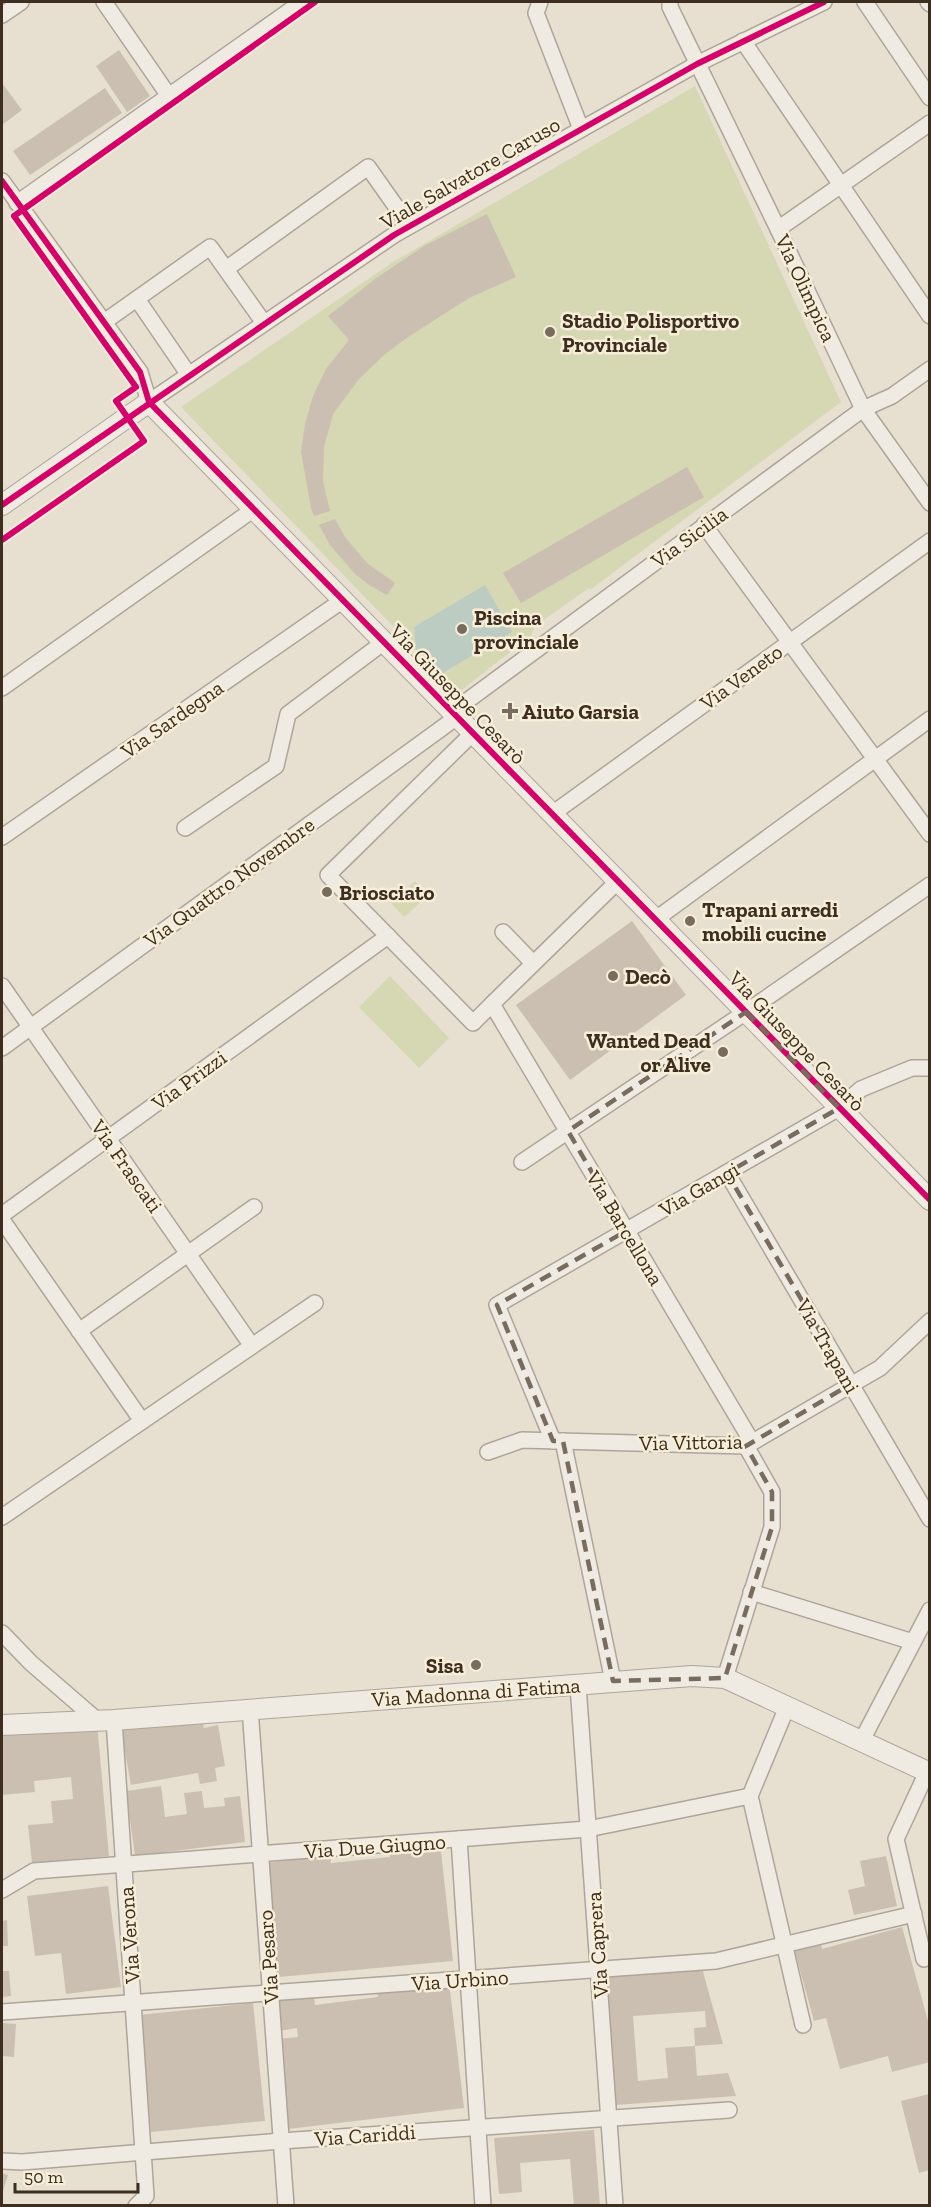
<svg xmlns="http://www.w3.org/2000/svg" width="931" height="2207" viewBox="0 0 931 2207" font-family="'Zilla Slab',serif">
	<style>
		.green { fill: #d6d7b3 }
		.water { fill: #bcccc2 }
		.building { fill: #cbbfb2 }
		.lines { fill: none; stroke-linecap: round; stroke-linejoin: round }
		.minor-casing { stroke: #ada599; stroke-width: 18 }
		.tertiary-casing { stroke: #ada599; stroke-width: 22 }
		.minor { stroke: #efebe3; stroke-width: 15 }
		.tertiary { stroke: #efebe3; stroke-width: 20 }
		.cycleway-casing { stroke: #f7eed8; stroke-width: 10 }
		.cycleway { stroke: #d6006c; stroke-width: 6 }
		.marked { fill: none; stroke: #786c5e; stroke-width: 4.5; stroke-dasharray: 12 8; stroke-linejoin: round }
		.poi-dot { fill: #786c5e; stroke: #f7eed8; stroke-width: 2 }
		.labels { text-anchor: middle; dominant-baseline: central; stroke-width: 5; stroke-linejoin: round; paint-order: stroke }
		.street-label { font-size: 21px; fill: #3d2e20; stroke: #f7eed8 }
		.poi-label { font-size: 21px; font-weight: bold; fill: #3d2e20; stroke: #f7eed8; text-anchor: start }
	</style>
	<rect width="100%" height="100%" fill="#e7e0d1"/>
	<g class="green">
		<polygon points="695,86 841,402 590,590 589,588 535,626 531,636 459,692 416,650 181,407 393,262"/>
		<polygon points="415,881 429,895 404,917 391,903"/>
		<polygon points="390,976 449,1038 419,1068 359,1007"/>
	</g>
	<polygon class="water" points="485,585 512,632 441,674 416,650 414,627"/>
	<g class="building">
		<polygon points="119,50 150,96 127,112 96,66"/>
		<polygon points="2,83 22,110 2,125"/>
		<polygon points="105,88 122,113 30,175 13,151"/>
		<polygon points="487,214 516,277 469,298 408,337 384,355 359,379 333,414 324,447 323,481 330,511 314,516 311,508 301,452 305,424 313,396 326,369 349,340 328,316 375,279 424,246"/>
		<polygon points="687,467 704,497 521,603 503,573"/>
		<polygon points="335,519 345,537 367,563 395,583 387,595 369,585 355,574 330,545 319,525"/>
		<polygon points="632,921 686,995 570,1080 516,1005"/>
		<polygon points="202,1719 204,1728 218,1725 225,1766 215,1768 217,1781 200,1784 198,1773 131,1785 121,1730"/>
		<polygon points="97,1723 109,1856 32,1863 28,1825 53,1823 51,1801 73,1799 71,1777 34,1781 35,1792 2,1795 2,1731"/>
		<polygon points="161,1786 165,1817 187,1814 184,1793 202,1791 204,1808 225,1806 224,1798 240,1796 245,1842 135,1856 126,1791"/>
		<polygon points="440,1842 453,1961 279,1977 266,1863 330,1855 331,1863 390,1857 389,1848"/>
		<polygon points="886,1856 897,1906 854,1915 848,1890 865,1886 860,1861"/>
		<polygon points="108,1886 121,1987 66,1994 61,1953 35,1956 27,1896"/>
		<polygon points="7,1920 8,1946 2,1946 2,1921"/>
		<polygon points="902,1927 930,2028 930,2062 892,2072 888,2056 840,2069 826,2018 814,2021 793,1945 820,1938 822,1949"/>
		<polygon points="702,1968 723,2044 695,2046 694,2028 706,2027 705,2011 633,2016 638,2081 668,2078 665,2048 695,2046 697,2076 728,2073 736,2096 616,2105 606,1975"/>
		<polygon points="2,1971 9,1971 11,1996 2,1997"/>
		<polygon points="449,1982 464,2108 288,2129 278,2039 298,2037 297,2028 279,2031 276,2001 314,1996 315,2005 378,1997 377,1990"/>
		<polygon points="253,2003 265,2121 151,2132 139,2015"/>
		<polygon points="2,2023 16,2024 14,2057 2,2056"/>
		<polygon points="929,2094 930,2170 919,2173 901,2101"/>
		<polygon points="594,2130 600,2206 574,2206 570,2159 520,2163 522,2192 499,2194 494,2138"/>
		<polygon points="2,2173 8,2175 2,2194"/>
	</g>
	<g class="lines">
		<defs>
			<g id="minor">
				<polyline points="104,2 169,96"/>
				<polyline points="540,2 536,13 581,129"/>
				<polyline points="670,2 670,7 778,229 863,409 930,503"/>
				<polyline points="865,2 930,98"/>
				<polyline points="928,2 930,4"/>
				<polyline points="2,15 21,2"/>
				<polyline points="743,41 930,316"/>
				<polyline points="2,181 140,372 149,402 394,235 697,64 824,2"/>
				<polyline points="17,203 302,2"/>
				<polyline points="778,229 930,123"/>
				<polyline points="226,269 368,167 409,225"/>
				<polyline points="137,299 189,375"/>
				<polyline points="104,322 210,247 264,323"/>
				<polyline points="704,525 930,834"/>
				<polyline points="2,688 254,509"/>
				<polyline points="452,712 863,409 892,396 930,369"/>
				<polyline points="473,733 328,875 473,1023 492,1004"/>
				<polyline points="552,814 930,541"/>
				<polyline points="185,828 276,766 288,714 384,642"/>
				<polyline points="2,837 343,600"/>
				<polyline points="618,881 492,1004 752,1442"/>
				<polyline points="656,919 930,719"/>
				<polyline points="503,932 533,963"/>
				<polyline points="2,986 252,1346"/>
				<polyline points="2,1048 457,717"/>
				<polyline points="522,1162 746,1012 930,885"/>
				<polyline points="727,1173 930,1519"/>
				<polyline points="2,1215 388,936"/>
				<polyline points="2,1220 142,1421"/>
				<polyline points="79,1331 254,1207"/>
				<polyline points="553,1441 497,1305 839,1108 861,1089 912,1068 930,1068"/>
				<polyline points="563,1441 613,1681"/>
				<polyline points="488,1452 522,1440 746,1446 880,1368 930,1321"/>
				<polyline points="2,1517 315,1303"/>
				<polyline points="751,1592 913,1642"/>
				<polyline points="2,1633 31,1663 98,1721"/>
				<polyline points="725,1678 772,1527 772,1492 746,1446"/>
				<polyline points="578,1685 615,2206"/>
				<polyline points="787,1707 750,1796 803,2025"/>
				<polyline points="250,1708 286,2206"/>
				<polyline points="114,1720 146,2196 136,2206"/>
				<polyline points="861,1742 930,1610"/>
				<polyline points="459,1839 483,2206"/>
				<polyline points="2,1890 34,1871 588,1829 750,1796"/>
				<polyline points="924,1959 896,1839 927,1772"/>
				<polyline points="2,2012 716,1961 914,1914"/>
				<polyline points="2,2161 22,2162 281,2141 729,2110"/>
			</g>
			<g id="tertiary">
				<polyline points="2,505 149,402 930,1200"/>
				<polyline points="2,1725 114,1720 692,1676 725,1678 930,1773"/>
			</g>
		</defs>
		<use href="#minor" class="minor-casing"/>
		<use href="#tertiary" class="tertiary-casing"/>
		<use href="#minor" class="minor"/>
		<use href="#tertiary" class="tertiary"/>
		<defs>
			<g id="cycleway">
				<polyline points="2,181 140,372 149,402 930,1200"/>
				<polyline points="2,505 394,235 697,64 824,2"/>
				<polyline points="2,540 144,441 116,401 136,387 14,216 315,2"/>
			</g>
		</defs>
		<use href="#cycleway" class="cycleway-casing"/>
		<use href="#cycleway" class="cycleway"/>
	</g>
	<path class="marked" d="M746 1012 839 1108 727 1173 851 1384 746 1446 772 1492V1527L725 1678 613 1681 563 1441H553L497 1305 626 1231 568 1131Z"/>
	<g class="poi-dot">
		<circle cx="550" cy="332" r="6"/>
		<circle cx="462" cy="629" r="6"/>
		<path d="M507 702h6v6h6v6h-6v6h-6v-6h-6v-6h6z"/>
		<circle cx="327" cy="892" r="6"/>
		<circle cx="690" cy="921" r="6"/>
		<circle cx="613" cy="976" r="6"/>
		<circle cx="723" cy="1052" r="6"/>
		<circle cx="476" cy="1665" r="6"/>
	</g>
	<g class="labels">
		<g class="street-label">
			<text transform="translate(470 173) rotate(-30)">Viale Salvatore Caruso</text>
			<text transform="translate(806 288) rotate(65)">Via Olimpica</text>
			<text transform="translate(689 537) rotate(-36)">Via Sicilia</text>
			<text transform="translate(741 677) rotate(-36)">Via Veneto</text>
			<text transform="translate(458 694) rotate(46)">Via Giuseppe Cesarò</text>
			<text transform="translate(172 719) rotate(-35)">Via Sardegna</text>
			<text transform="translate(229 882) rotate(-36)">Via Quattro Novembre</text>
			<text transform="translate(797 1041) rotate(46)">Via Giuseppe Cesarò</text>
			<text transform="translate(189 1080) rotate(-36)">Via Prizzi</text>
			<text transform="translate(127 1166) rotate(55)">Via Frascati</text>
			<text transform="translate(699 1189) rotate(-30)">Via Gangi</text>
			<text transform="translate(625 1228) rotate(59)">Via Barcellona</text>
			<text transform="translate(828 1346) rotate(60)">Via Trapani</text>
			<text transform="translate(691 1442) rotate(-1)">Via Vittoria</text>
			<text transform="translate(476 1692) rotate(-4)">Via Madonna di Fatima</text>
			<text transform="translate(375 1846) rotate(-4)">Via Due Giugno</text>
			<text transform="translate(129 1935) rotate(-94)">Via Verona</text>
			<text transform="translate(597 1945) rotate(-94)">Via Caprera</text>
			<text transform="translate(268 1957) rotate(-94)">Via Pesaro</text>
			<text transform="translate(460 1980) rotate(-4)">Via Urbino</text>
			<text transform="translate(365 2135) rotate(-4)">Via Cariddi</text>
		</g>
		<g class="poi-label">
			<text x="562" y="320">Stadio Polisportivo<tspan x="562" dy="24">Provinciale</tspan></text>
			<text x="474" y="617">Piscina<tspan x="474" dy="24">provinciale</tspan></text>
			<text x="522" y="711">Aiuto Garsia</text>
			<text x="339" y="892">Briosciato</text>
			<text x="702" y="909">Trapani arredi<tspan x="702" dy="24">mobili cucine</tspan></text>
			<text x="625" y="976">Decò</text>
			<text x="711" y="1040" text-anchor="end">Wanted Dead<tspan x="711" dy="24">or Alive</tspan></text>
			<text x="464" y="1665" text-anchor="end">Sisa</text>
		</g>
	</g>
	<rect width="931" height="2207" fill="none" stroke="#3d2e20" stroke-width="6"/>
	<path d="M15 2183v9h123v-9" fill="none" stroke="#3d2e20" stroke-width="3"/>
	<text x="24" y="2183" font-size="18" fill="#3d2e20" stroke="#f7eed8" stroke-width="4.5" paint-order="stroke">50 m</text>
</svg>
